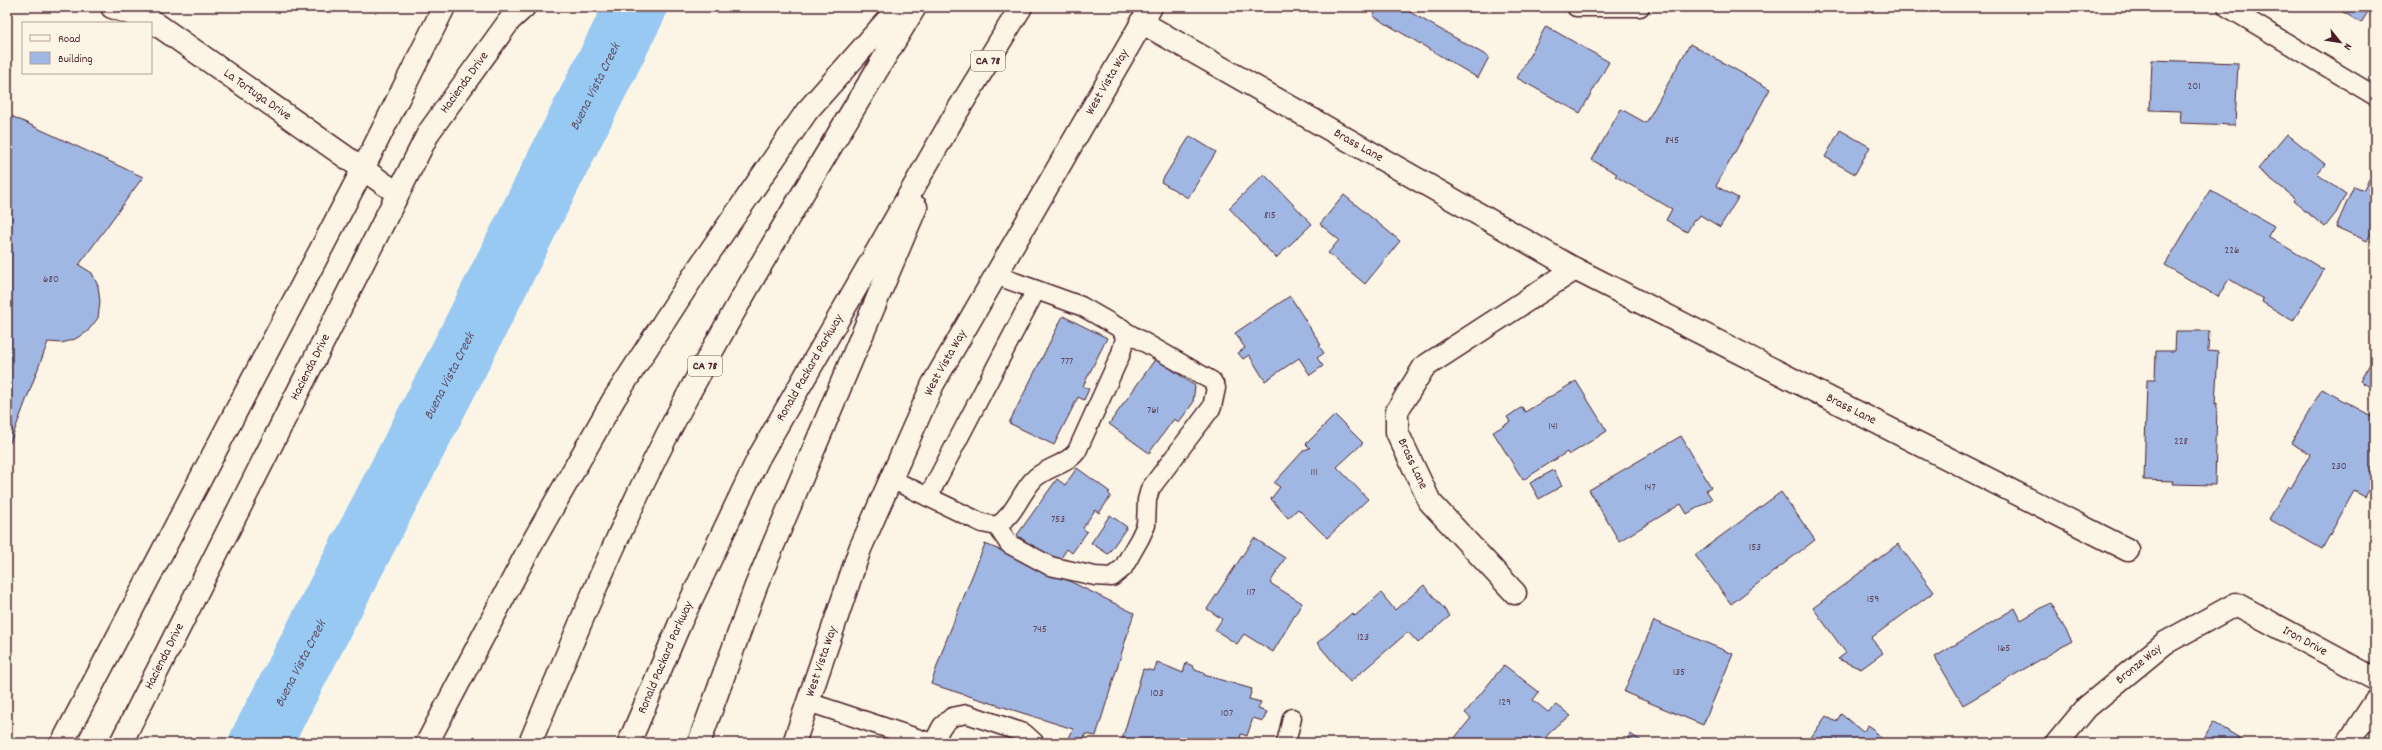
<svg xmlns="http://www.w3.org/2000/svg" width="2382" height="750" viewBox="0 0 2382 750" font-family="Dekko,sans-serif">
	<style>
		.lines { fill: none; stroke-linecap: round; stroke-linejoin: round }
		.river { stroke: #97c9f3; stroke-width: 62 }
		.building { fill: #a0b7e4; stroke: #4a1f2b }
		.lane-casing { stroke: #4a1f2b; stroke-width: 21 }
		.street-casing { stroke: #4a1f2b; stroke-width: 25 }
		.secondary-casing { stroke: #4a1f2b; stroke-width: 25 }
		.highway-casing { stroke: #4a1f2b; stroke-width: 25 }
		.lane { stroke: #fcf5e5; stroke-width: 18 }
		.street { stroke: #fcf5e5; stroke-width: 22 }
		.secondary { stroke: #fcf5e5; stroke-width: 22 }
		.highway { stroke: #fcf5e5; stroke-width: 22 }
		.labels { text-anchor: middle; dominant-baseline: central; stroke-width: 3; stroke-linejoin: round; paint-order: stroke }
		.number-label { font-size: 11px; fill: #604559 }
		.shield { fill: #fcf5e5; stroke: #7f5f63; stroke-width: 1 }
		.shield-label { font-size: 12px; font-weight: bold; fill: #4a1f2b }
		.street-label { font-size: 13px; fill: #4a1f2b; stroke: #fcf5e5 }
		.water-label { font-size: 14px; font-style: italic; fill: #615267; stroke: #fcf5e5 }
	</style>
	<rect width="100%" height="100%" fill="#fcf5e5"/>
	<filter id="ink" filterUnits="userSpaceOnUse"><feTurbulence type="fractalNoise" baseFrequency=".025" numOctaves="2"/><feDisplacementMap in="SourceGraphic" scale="8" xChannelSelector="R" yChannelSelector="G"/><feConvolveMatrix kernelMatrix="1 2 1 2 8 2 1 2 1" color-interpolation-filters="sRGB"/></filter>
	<g filter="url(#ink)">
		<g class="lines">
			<path class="river" id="s1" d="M260 743 454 369 636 7"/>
		</g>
		<g class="building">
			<polygon points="1378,7 1401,7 1489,57 1478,78 1373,16"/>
			<polygon points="2335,7 2371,7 2361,23"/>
			<polygon points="1546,26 1609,62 1580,113 1517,78"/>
			<polygon points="1690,44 1770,89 1716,186 1738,198 1720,227 1700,215 1696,221 1694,220 1687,232 1666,220 1672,209 1615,176 1617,174 1592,160 1621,109 1646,123"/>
			<polygon points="2152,60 2238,63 2235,125 2180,123 2181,111 2150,110"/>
			<polygon points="7,114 143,177 79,265 92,273 98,286 100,302 98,318 87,332 75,339 62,343 48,342 10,443 7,442"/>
			<polygon points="1840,130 1870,147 1855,174 1825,157"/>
			<polygon points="2287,134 2325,164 2317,174 2346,194 2336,213 2325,227 2293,201 2295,198 2258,169"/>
			<polygon points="1190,136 1216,152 1188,198 1161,182"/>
			<polygon points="1264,174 1312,224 1276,258 1229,208"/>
			<polygon points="2369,179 2375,182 2375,235 2371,233 2367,241 2336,227 2354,186 2364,190"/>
			<polygon points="2210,190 2274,226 2268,236 2324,270 2293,321 2262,302 2263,299 2229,279 2218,297 2165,265"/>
			<polygon points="1344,195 1400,241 1365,284 1328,253 1339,240 1320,224"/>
			<polygon points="1290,296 1321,345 1319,346 1324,353 1317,358 1323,366 1310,375 1299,358 1265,381 1249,355 1243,359 1238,353 1245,348 1235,333"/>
			<polygon points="1063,316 1107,338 1083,386 1089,389 1084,400 1078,397 1054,445 1009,423"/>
			<polygon points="2176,331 2209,331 2208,351 2218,352 2215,404 2217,403 2215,485 2172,484 2173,481 2144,480 2147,380 2155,380 2156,351 2175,351"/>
			<polygon points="2375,355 2375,390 2360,381"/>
			<polygon points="1156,358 1195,386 1193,403 1179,422 1174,419 1149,453 1109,424"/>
			<polygon points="1576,381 1607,431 1569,455 1567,452 1523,480 1493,432 1510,422 1507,417 1522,407 1525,412"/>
			<polygon points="2322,389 2375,418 2375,480 2365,497 2354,491 2322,549 2269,519 2288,486 2291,488 2310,454 2291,443"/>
			<polygon points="1335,415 1363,443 1337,467 1368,499 1327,538 1298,509 1288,518 1271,499 1280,487 1274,483 1304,450 1310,448 1306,444"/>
			<polygon points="1681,436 1711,487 1706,490 1712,499 1687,514 1681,504 1619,541 1589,490"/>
			<polygon points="1077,468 1110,492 1108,493 1111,496 1099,513 1095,510 1083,528 1087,532 1072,553 1067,549 1057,564 1017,535 1057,479 1065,485"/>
			<polygon points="1554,470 1562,486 1539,499 1530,483"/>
			<polygon points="1781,492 1815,540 1731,604 1695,555"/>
			<polygon points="1110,515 1127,527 1108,554 1091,543"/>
			<polygon points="1254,538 1285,558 1270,583 1302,603 1273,652 1244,634 1237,644 1215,630 1222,619 1207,609"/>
			<polygon points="985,544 1035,564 1134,613 1096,736 1085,734 1083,743 1067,743 1073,729 931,684 944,646"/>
			<polygon points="1898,544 1934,592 1871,638 1883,653 1861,669 1838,659 1846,653 1813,608"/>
			<polygon points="1424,585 1450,616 1418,643 1408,632 1350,682 1317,643 1352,613 1355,616 1381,593 1395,610"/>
			<polygon points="2050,603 2072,641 1963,705 1935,657 2015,608 2021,620"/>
			<polygon points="1654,621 1733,654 1703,725 1624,692"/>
			<polygon points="1157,662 1183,673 1186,663 1193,666 1195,670 1204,673 1204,675 1252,689 1249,699 1261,702 1258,709 1267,712 1263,721 1253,718 1247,736 1241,734 1239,743 1121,743 1143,669 1154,671"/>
			<polygon points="1504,665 1539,692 1533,700 1548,712 1557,705 1571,716 1557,725 1546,737 1554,743 1457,743 1453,740 1471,718 1465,713"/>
			<polygon points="1841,714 1863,732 1868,725 1874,729 1876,734 1884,740 1883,743 1807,743 1826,716 1836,722"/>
			<polygon points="2213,722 2248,743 2201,743"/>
			<polygon points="1630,734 1645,743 1625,743"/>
		</g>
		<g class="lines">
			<defs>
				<g id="lane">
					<polyline points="1576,7 1640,7"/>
					<polyline points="2227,7 2375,96"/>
					<polyline points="995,275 1081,306 1212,381 1216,388 1212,407 1150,489 1147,500 1146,525 1140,538 1123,568 1112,577 1095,576 1050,566 1009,544 997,526"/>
					<path d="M891 479 982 523 997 526C1015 514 1019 496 1033 480 1045 467 1066 466 1077 451L1120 356 1125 339 1122 328"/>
					<polyline points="928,497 1036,290"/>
					<polyline points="808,702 932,743"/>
					<polyline points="933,743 942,726 952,717 967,714 1024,733 1035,743"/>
					<polyline points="1286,743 1292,718"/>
				</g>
				<g id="street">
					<path id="s2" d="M1141 22 1575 269 2128 550"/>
					<polyline points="1515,593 1430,502 1397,432 1397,411 1424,367 1575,269"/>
					<path id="s3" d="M2057 743 2087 707 2165 643 2236 604 2375 679"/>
					<polyline points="2348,743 2375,702"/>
				</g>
				<g id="secondary">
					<path id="s4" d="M112 7 152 21 397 193"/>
					<polyline points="62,743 363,169 444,7"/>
					<path id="s5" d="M121 743 429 132 510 20 524 7"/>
					<path id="s6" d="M794 743 860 549 933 384 1151 7"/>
				</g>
				<g id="highway">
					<polyline points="427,743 530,547 614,399 700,266 807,111 899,7"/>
					<path d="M530 743C577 630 624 516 681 408 754 271 835 140 915 7"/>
					<path id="s7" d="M629 743 680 623 759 457 955 115 1021 7"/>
					<polyline points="699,743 756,586 916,207"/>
				</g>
			</defs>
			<use href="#lane" class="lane-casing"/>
			<use href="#street" class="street-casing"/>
			<use href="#secondary" class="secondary-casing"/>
			<use href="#highway" class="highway-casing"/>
			<use href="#lane" class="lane"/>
			<use href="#street" class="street"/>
			<use href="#secondary" class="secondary"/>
			<use href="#highway" class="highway"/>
		</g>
	</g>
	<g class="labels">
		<g class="number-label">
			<text x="2194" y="87">201</text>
			<text x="1672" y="141">845</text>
			<text x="1270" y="216">815</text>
			<text x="2232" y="251">226</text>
			<text x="51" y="280">680</text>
			<text x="1067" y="362">777</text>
			<text x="1153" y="411">761</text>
			<text x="1553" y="427">141</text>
			<text x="2181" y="442">228</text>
			<text x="2339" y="467">230</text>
			<text x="1314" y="473">111</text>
			<text x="1650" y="488">147</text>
			<text x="1058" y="520">753</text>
			<text x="1755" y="548">153</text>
			<text x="1251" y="593">117</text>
			<text x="1873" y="600">159</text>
			<text x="1040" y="630">745</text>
			<text x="1363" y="638">123</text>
			<text x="2004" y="649">165</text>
			<text x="1679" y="673">135</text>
			<text x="1157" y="694">103</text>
			<text x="1505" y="703">129</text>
			<text x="1227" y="714">107</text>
		</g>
		<g class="shield">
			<rect x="971" y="51" width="34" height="20" rx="3"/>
			<rect x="688" y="356" width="34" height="20" rx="3"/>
		</g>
		<g class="shield-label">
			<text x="988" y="61">CA 78</text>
			<text x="705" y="366">CA 78</text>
		</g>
		<g class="street-label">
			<text stroke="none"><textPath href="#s6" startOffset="734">West Vista Way</textPath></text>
			<text stroke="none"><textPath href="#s5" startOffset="745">Hacienda Drive</textPath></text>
			<text stroke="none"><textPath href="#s4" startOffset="171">La Tortuga Drive</textPath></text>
			<text stroke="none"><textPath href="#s2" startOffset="250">Brass Lane</textPath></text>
			<text stroke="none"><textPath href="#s6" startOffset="410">West Vista Way</textPath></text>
			<text stroke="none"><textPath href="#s5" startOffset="421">Hacienda Drive</textPath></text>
			<text stroke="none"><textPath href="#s7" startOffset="417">Ronald Packard Parkway</textPath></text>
			<text stroke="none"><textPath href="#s2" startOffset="809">Brass Lane</textPath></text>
			<text transform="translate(1412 464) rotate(65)">Brass Lane</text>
			<text stroke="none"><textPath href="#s3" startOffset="307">Iron Drive</textPath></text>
			<text stroke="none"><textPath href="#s5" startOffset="97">Hacienda Drive</textPath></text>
			<text stroke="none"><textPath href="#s7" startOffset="93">Ronald Packard Parkway</textPath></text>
			<text stroke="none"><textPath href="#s6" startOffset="86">West Vista Way</textPath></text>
			<text stroke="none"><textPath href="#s3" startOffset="114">Bronze Way</textPath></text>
		</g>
		<g class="water-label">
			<text stroke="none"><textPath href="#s1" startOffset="737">Buena Vista Creek</textPath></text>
			<text stroke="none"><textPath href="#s1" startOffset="413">Buena Vista Creek</textPath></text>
			<text stroke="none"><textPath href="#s1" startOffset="89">Buena Vista Creek</textPath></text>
		</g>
	</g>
	<rect width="2382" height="750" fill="none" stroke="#fcf5e5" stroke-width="24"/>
	<rect x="12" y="12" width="2358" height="726" fill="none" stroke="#4a1f2b" stroke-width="1.5" filter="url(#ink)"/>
	<rect x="22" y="22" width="130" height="52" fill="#fcf5e5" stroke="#b59f9b"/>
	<rect x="30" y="35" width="20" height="6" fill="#fcf5e5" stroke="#b59f9b"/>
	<text x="58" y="42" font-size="12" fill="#4a1f2b">Road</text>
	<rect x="30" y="52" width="20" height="12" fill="#a0b7e4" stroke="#b59f9b"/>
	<text x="58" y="62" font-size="12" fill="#4a1f2b">Building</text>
	<g transform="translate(2340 42) rotate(120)" stroke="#fcf5e5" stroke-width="3" paint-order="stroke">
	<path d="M0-3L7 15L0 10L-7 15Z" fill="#4a1f2b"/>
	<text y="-6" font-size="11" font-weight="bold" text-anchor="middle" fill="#4a1f2b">N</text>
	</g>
</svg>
